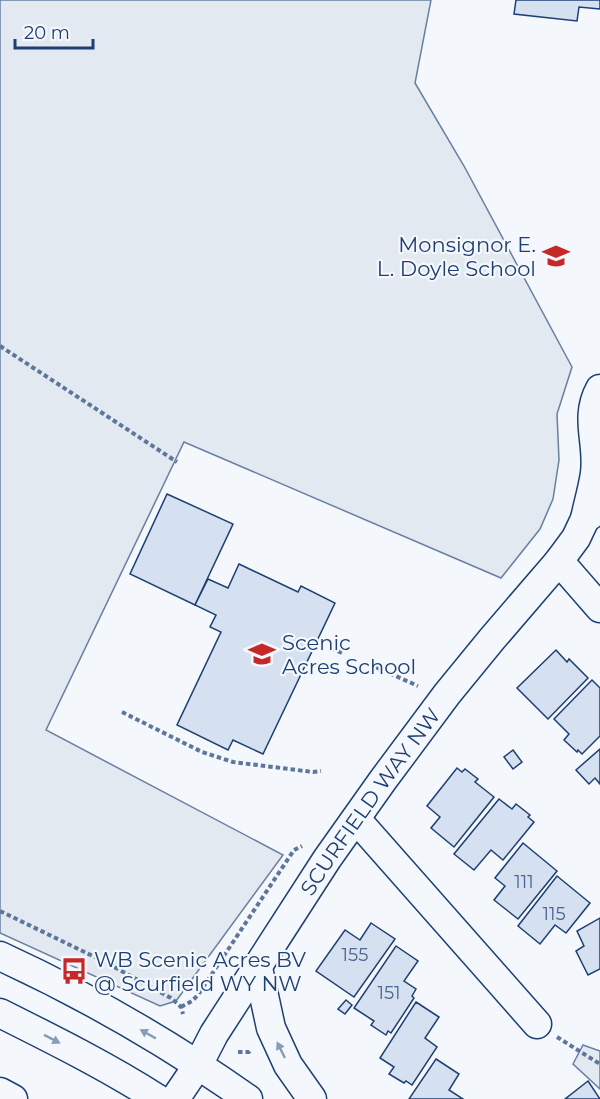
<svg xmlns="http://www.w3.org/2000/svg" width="600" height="1099" viewBox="0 0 600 1099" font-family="Montserrat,sans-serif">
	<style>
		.green { fill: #e3e9f0; stroke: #687fa3; stroke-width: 1.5 }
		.building { fill: #d5e0f0; stroke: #1d3f73; stroke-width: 1.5 }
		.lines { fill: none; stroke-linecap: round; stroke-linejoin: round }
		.minor-casing { stroke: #1d3f73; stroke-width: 31 }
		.path { stroke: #5e769c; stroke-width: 4; stroke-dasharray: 4.5 3; stroke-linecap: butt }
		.minor { stroke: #f4f7fb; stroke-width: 28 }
		.oneway { fill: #889bb7 }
		.labels { text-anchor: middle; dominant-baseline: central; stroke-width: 4.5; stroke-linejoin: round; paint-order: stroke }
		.number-label { font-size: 18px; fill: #4b6792 }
		.poi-label { font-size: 21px; fill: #1d3f73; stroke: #f4f7fb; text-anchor: start }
		.street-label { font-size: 21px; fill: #1d3f73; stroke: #f4f7fb }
	</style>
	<rect width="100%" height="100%" fill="#f4f7fb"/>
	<g class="green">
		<polygon points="0,0 431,0 415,83 464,166 572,367 557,414 559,460 553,499 540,529 501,578 184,442 46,730 283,855 176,1001 160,1006 0,933"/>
		<polygon points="583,1045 600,1051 600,1089 573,1064"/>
	</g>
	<g class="building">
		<polygon points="516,0 600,0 600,9 579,7 577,21 514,14"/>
		<polygon points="167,494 233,524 195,605 130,574"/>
		<polygon points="239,564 298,592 301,586 335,603 263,754 233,740 228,750 177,725 221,632 210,627 216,615 195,605 208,579 228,588"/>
		<polygon points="556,650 567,662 569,659 588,678 548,719 517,688"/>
		<polygon points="592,680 600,688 600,736 582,754 578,750 577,752 564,740 569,734 554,719"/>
		<polygon points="600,749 600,784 595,778 589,784 576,770"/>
		<polygon points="513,750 522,762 513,769 504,757"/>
		<polygon points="457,768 462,772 465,769 478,779 475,782 494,797 454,847 431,828 440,817 427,806"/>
		<polygon points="499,799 512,809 516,804 530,815 528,817 534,822 503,860 491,850 474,870 454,854"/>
		<polygon points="523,843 557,871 518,919 494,900 505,886 495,878"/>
		<polygon points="557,876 590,903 566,933 555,925 540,944 518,926"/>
		<polygon points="600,918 600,969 588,975 576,951 584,946 577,931"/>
		<polygon points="371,923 395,939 354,997 316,971 345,930 360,940"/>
		<polygon points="396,946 418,961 404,981 416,989 412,996 414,998 391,1033 388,1031 386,1035 371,1025 374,1021 354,1008"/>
		<polygon points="346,1000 352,1005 345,1014 338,1009"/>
		<polygon points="416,1002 439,1017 425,1038 437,1047 412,1085 406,1081 404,1083 389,1074 394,1067 380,1058"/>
		<polygon points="436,1059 459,1074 449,1090 463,1099 409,1099"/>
		<polygon points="588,1081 600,1099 565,1099"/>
	</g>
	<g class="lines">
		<defs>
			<g id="minor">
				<path d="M599 509 585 519C588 504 593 488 595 473 599 442 584 418 600 389"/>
				<polyline points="559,561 600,608"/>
				<polyline points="356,819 537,1024"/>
				<path d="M0 956C87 996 170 1044 248 1099"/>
				<polyline points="258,968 271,1028 288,1065 312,1099"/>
				<path d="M0 1013C54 1040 108 1067 158 1099"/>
				<polyline points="0,1092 13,1099"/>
				<path id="s1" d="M175 1099 198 1065 214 1034 327 859 383 780 447 694 492 639 559 561 576 538 585 519"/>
			</g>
		</defs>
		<use href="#minor" class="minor-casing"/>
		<g class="path">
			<polyline points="0,346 177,462"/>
			<polyline points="331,648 342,653"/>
			<polyline points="369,664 418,686"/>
			<polyline points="122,712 202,752 233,762 313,772 321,771"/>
			<polyline points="0,911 103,961 171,998 181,1007 183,1014"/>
			<polyline points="181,1007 192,1001 198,995 294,850 302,846"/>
			<polyline points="557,1037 600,1064"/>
			<polyline points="238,1052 249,1052 251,1049"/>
		</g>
		<use href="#minor" class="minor"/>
	</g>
	<defs><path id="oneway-solid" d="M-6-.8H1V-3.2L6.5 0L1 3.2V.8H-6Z" transform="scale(1.5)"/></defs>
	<g class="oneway">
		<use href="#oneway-solid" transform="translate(148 1034) rotate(-151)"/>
		<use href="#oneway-solid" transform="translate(52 1039) rotate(27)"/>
		<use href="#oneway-solid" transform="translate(281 1050) rotate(-116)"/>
	</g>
	<defs>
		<symbol id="school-bare" viewBox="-9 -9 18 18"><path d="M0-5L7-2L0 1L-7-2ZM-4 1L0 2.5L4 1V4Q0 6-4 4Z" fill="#c62828" stroke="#f4f7fb" stroke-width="2.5" paint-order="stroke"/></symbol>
		<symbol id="bus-bare" viewBox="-9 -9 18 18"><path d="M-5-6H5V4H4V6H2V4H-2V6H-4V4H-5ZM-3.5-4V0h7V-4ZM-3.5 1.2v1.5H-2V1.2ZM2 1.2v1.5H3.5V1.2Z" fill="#c62828" stroke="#f4f7fb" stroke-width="2.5" paint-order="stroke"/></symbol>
	</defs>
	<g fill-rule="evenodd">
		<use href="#school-bare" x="537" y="237" width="38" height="38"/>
		<use href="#school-bare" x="243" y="635" width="38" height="38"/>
		<use href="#bus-bare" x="55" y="952" width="38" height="38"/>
	</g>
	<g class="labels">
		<g class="number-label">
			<text x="524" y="882">111</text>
			<text x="554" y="914">115</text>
			<text x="355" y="955">155</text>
			<text x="389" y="993">151</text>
		</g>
		<g class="poi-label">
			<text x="536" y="244" text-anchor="end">Monsignor E.<tspan x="536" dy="24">L. Doyle School</tspan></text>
			<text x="282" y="642">Scenic<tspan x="282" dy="24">Acres School</tspan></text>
			<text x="94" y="959">WB Scenic Acres BV<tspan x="94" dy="24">@ Scurfield WY NW</tspan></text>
		</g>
		<g class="street-label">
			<text stroke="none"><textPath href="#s1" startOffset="356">SCURFIELD WAY NW</textPath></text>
		</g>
	</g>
	<path d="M15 39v9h78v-9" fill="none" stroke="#1d3f73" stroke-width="3"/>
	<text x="24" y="39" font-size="18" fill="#1d3f73" stroke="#f4f7fb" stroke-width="4.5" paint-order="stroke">20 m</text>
</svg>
